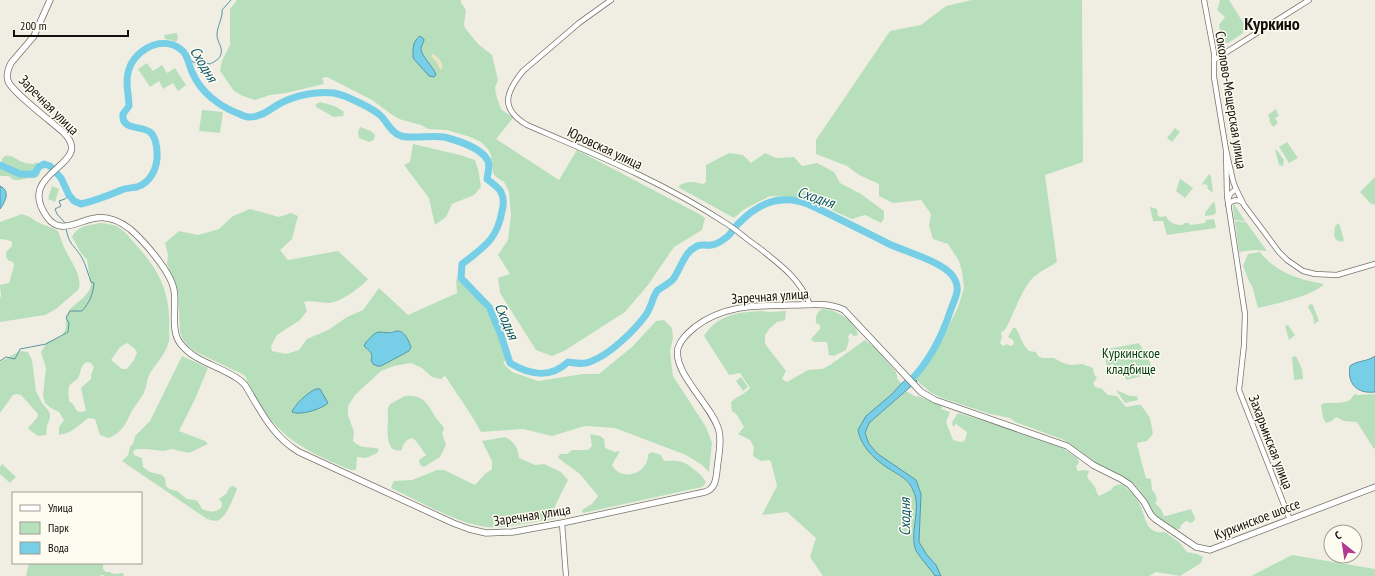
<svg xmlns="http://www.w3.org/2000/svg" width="1375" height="576" viewBox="0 0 1375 576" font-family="'PT Sans Narrow',sans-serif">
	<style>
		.green { fill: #b8dfbc; fill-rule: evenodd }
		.sand { fill: #eee4bf }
		.water { fill: #76cfe7; stroke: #5896a5 }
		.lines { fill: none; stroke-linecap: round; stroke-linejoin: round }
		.stream { stroke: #5896a5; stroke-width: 1 }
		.river { stroke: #76cfe7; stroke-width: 7 }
		.tertiary-casing { stroke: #757369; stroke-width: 6 }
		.secondary-casing { stroke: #757369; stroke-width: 7 }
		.tertiary { stroke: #fff; stroke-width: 4.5 }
		.secondary { stroke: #fff; stroke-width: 5.5 }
		.labels { text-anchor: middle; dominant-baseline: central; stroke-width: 3; stroke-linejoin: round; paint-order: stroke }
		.street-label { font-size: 14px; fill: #11100c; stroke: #fefbf0 }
		.park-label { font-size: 14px; fill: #004215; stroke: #fefbf0 }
		.water-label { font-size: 15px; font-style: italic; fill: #0a5969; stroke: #fefbf0 }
		.district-label { font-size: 18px; font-weight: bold; fill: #11100c; stroke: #fefbf0 }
	</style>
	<rect width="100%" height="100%" fill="#f0eee3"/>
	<g class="green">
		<polygon points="237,0 461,0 461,3 466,10 464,24 465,28 478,44 492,55 498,80 495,88 497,98 501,109 513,118 496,139 559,180 577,150 699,214 705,218 702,230 674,247 648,285 625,312 564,351 552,356 536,350 500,293 498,278 510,274 498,255 508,240 511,215 509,192 504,182 496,177 493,173 491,155 488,149 481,142 470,137 447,130 428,129 421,125 399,119 391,114 372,100 327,77 322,78 324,84 286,93 270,95 255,100 243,96 234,91 220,71 222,61 230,45 230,9"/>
		<path d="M972 0H1082L1083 162 1045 175 1057 262C1050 267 1042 270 1035 276 1023 285 1013 316 1005 330L1001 332 1002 337 1000 343 1003 346 1007 344 1011 346 1014 344 1013 340 1008 337 1013 328H1016L1024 345 1029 351 1036 352 1038 356 1042 358H1054L1061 362 1070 365 1082 364 1093 368 1094 374 1097 378 1093 383 1095 387 1102 389 1108 395 1117 396 1126 407 1137 405H1141L1150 418 1153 434 1147 441 1137 443V445L1146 478 1151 479 1152 490 1155 493 1157 500 1155 503 1161 509 1164 516H1166L1191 509 1195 518 1194 521 1191 523 1186 521 1181 525 1180 529H1173L1154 515 1138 488 1133 483 1104 469 1064 440 1015 422 1010 418 990 414 942 398 930 392 916 380 944 336 958 307 964 288 962 271 959 261 948 244 933 239 929 226 931 214 921 200 893 203 879 196V184L859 175 847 166 816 154V140L890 31 921 25 946 6Z"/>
		<polygon points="1219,0 1229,0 1244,24 1243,33 1228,43 1222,42 1219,25 1225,17 1217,10 1220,1"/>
		<polygon points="177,33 178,38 176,42 171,40 165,39 164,35"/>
		<polygon points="147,63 153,71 162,65 167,73 175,68 186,85 178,91 173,83 163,89 159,81 150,87 138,69"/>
		<path d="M320 102C330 105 336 105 344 112L343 116 333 117C328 113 321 110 316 107V104Z"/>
		<polygon points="1276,109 1279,116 1275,118 1278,123 1273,127 1269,121 1270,120 1268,115"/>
		<polygon points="202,110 223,112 220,133 199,131"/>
		<polygon points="360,127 371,131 375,135 374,140 369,142 359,138 358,132"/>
		<polygon points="1175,128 1180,132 1172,142 1167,138"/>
		<polygon points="1287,142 1298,158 1289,163 1279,147"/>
		<polygon points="413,144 460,155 475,160 478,169 481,187 474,195 452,204 446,217 435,225 429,198 404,165 410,162"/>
		<polygon points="1275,150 1277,150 1284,160 1283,166 1279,165"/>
		<path d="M729 153 743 155 751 163 765 153 776 158 794 157 802 166 817 163 834 172 840 183 861 194 884 211V218L881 223 865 215 852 219 813 202 792 197 770 196 743 210 734 218 678 187C686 180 694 182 703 184L706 182V165Z"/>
		<path d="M5 156C12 155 14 158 20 161 24 163 29 164 33 164L37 162 39 165 40 174C35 181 32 177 25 179 18 180 14 182 9 176H0V166L2 163V159Z"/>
		<polygon points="1209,174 1211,176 1213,193 1207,188 1208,186 1205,184 1203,185 1202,184"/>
		<polygon points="1375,177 1375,204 1374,205 1370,203 1360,192"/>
		<polygon points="1180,179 1182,180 1193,188 1185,198 1176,191"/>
		<polygon points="52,186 59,189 55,202 48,199"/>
		<polygon points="1213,202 1215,203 1216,213 1213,215 1205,216 1205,213"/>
		<polygon points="1233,204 1234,204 1245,221 1234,220"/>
		<path d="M1150 207 1157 209 1158 216 1161 217 1166 216C1169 223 1175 225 1183 225L1184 223H1189L1190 225 1205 223 1206 220 1214 219 1216 228 1167 235 1163 221H1153Z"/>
		<path d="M250 209 279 217 291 213 298 216 292 239 280 250 288 260 338 251 368 279C362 287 339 303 329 303 320 303 312 300 304 302L307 311 300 320 277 335 271 346 272 351 286 354 299 350 307 339 328 330 347 317 363 310 379 288 408 315 457 293 456 278 469 291 480 300 489 315 498 334 507 359 503 363 512 372 538 381 583 374H599L633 346 656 321 664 320 672 328 673 338 670 352 673 376 706 427 712 443 709 472 702 465 686 455 615 428 585 426 552 436 523 429 481 432C471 413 458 396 446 377L444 376 441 379 432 377 422 368 411 363 394 366 381 371 355 395 348 406V415L354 432 353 441C364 451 368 445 379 449L377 453 366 458 357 457 356 470H351C322 458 291 445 271 420 263 410 255 396 249 385 247 381 247 378 244 375L198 353 189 347 183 340 180 332 178 290 167 264 168 255 165 243 179 231 198 235 219 229 233 216ZM396 331 404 333 409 343V351L393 359 373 356 371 352 367 349 366 342 379 332 383 333ZM300 402 322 408 313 410 293 407Z"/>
		<path d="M22 214 30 217 37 222 57 230C60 234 60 238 62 242 66 256 85 276 78 290L56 309 45 315 0 322V298L1 296 0 285 9 283 14 266 13 262 9 261 6 257V252L12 246V242L8 240 0 239V222Z"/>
		<polygon points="1235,221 1246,222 1267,251 1253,250 1239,252"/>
		<path d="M100 223C121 224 124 231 137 246 160 271 171 295 169 329 169 334 170 340 168 344 165 356 152 367 148 378 146 382 147 386 145 390 142 398 136 404 132 411 125 424 124 431 109 438L100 435 95 419 88 418C78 426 72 433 59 435V427L64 420 59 412 51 408 45 403 43 395 46 368 41 352 47 342 62 336 66 328V316L70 309 83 298 89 291 91 286 87 260 81 253 72 237C78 225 88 226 100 223ZM127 343 134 348 137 352 134 360 127 369H122L111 360 120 347ZM87 362 91 363 94 367 91 375V379L84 385 81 388 86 411 81 412 77 411 73 404 69 401C69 397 67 388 70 385 72 382 76 381 78 378 82 372 79 366 87 362Z"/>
		<polygon points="1339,223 1344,240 1342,242 1336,240 1334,235 1335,226"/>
		<path d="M1260 252C1276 273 1300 280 1324 284 1313 296 1275 304 1258 308L1252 286 1249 281 1243 266 1248 254Z"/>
		<polygon points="1310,304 1313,305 1319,321 1314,324 1313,316 1308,307"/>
		<path d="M822 309C834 308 857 322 858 335L854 336 850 333 848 337 849 341 846 350 834 356 829 355 827 342H814L811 339 820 329V325L816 323C815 317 817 312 822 309Z"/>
		<path d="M761 311 769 312 786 311 785 320 777 322 770 328 765 335V344L786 371 782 379 787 382 808 370 822 369 830 365 865 340 875 348 896 372C898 378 896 380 902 383L891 395 866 417 858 432C866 449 874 459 889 469 898 475 907 479 912 488 924 506 909 529 915 549 918 556 930 568 935 576H823L810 557 816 538 787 512 762 515 777 486 771 462 769 460 761 461 753 456 754 447 750 440 738 434 744 427 737 415 732 411 731 402C737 396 744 395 750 388L740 373 729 375 704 336C717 315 738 312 761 311Z"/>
		<polygon points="1288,325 1295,335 1289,340 1285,326"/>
		<polygon points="1139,343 1150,362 1152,377 1145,375 1127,380 1122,374 1117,375 1113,364 1107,366 1103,350"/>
		<polygon points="20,351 28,352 32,360 36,391 42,403 48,410 50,414 50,418 47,426 46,435 38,436 31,431 28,428 37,418 38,414 21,395 17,394 13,395 0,413 0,362"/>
		<path d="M182 356 208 368 195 399 179 431 205 441 208 444 189 453 172 449 164 451 146 449H137L133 451 134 455 142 458 143 467 150 472 162 475 165 478 166 486 169 489 177 491 187 499C199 501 196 498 202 509 209 512 215 513 221 508L222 503 219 499 226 494 230 487 234 486 237 489C234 497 226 517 219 520 215 522 211 520 207 519L122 461 128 455 130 447 133 444 135 436 150 421Z"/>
		<polygon points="1296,356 1302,369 1303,379 1294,380 1292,357"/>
		<polygon points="741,377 748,387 743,391 736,381"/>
		<polygon points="1116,390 1130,396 1137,396 1138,400 1125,403"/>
		<path d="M906 391 916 397 918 396 921 397 942 406 941 409 950 412 946 422 953 440 961 442 964 441 966 437 967 432 956 424 953 427 952 422 958 413 997 425 1062 448 1077 458 1079 462 1076 467 1078 471 1084 470 1089 471 1087 477 1095 487 1097 493 1099 496 1111 490 1114 486 1121 484C1129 489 1136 496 1140 505 1146 518 1146 535 1165 532L1180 543 1187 552 1197 554 1203 557 1201 563 1180 576 1156 572 1149 576H941L936 565 927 555 919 542 921 494 916 480 878 454 869 444 865 433 869 423Z"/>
		<path d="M1355 394 1358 395 1375 394V448L1374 449 1357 422 1344 421 1336 417 1332 421 1326 423 1323 418 1321 405 1324 403C1330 403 1345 404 1351 399 1352 397 1353 395 1355 394Z"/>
		<path d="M405 396C423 394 428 404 436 418 439 422 442 424 444 429L442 433 446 445 440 457 424 467 420 465 419 460 426 455 416 441 412 438C406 440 403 443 402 450 384 455 388 427 388 418 388 414 387 411 388 408L390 404Z"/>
		<path d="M590 434 600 436 604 439 605 448 615 452 620 451 612 465C622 483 649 473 648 454L652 452 661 455 664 461C679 460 685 461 696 471 701 475 704 478 706 483L702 487 583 513 582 510 592 504 598 496 580 474 558 458 560 454H567L572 450H588L592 446Z"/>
		<path d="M505 437C515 442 518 448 519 458L535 465 544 464 561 472 568 480 555 506 554 519C536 521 504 529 487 527 458 524 419 501 391 488L394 481 412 480 437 470H444L475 485 485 474 492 469V461L482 441Z"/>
		<polygon points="2,464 16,477 10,483 0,474 0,467"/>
		<polygon points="1292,555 1375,569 1375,576 1251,576"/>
		<polygon points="29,563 103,563 103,569 106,572 110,572 114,574 123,573 124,576 105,576 103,575 99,576 26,576"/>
	</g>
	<path class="sand" d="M433 54C438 57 444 63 442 69H440L436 61 431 56Z"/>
	<g class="water">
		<path d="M420 36 424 39C424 43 422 44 421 48 420 55 434 67 436 75L434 77 429 76 413 58C413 49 412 42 420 36Z"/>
		<path d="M0 186C11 191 5 202 0 209Z"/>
		<path d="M396 331C404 330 408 339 411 347L409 351 381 366H377L373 364 371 360C374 353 369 351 364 346L366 342C370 339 373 333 379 332 385 332 390 334 396 331Z"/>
		<path d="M1375 356V392C1357 394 1347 384 1350 366 1358 360 1367 362 1375 356Z"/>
		<path d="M912 376 917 381 869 423 865 433 869 444 878 454 916 480 921 494 919 542 927 555 936 565 941 576H935C930 568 917 555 915 548 910 529 922 508 913 490 909 480 899 475 891 470 876 461 861 447 858 430L866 416 891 395 902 383 908 378Z"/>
		<path d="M316 389H320L328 403C322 409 300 416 292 412 294 405 308 392 316 389Z"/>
	</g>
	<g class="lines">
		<g class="stream">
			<path d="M189 60 200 65 202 62 210 64C214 62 220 59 221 54 223 47 217 42 217 35 217 26 223 18 222 10L231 0"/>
			<polyline points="65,223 57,214 55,209 61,206 59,201 65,199 69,195"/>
			<path d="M0 361 6 357 15 359 20 349 46 344 68 332 69 323 66 318 70 311H82C90 302 93 294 94 283L91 282C88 274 86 265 82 258 74 244 69 246 66 228"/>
		</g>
		<path class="river" d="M0 165 20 174H34L39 167 44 164 50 166 61 178 69 195 74 201 81 204C94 201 107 196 119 191 125 188 131 188 137 187 152 182 158 166 157 152 157 146 155 136 150 132 141 125 121 131 123 114L129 106C129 95 125 84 128 73 132 52 159 35 179 48 189 54 188 65 193 74 201 92 219 106 237 113 240 114 245 117 248 117 261 118 271 108 281 103 296 95 317 91 334 93 345 95 375 109 382 117 388 124 392 133 401 136 413 139 431 135 444 137 456 140 482 148 488 161 490 166 488 173 487 179 492 183 498 187 501 192 504 198 504 204 502 211 497 240 484 247 462 264L461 278 489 307 501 335 510 363C530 375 550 379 568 362 576 363 585 365 592 361 610 354 634 331 645 316 651 309 652 298 657 291 662 286 670 284 674 278 680 269 683 257 691 250 701 242 701 246 711 245 717 245 723 240 727 237 732 233 734 227 739 223 759 202 782 193 810 205 836 217 861 230 887 243 903 251 941 261 952 275 955 279 958 286 957 292 956 297 953 304 951 309 942 337 928 364 907 384"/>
		<defs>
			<g id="tertiary">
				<path d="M611 0 579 23 523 71C505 93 500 109 527 125 594 154 663 182 724 222 736 229 746 239 758 247 779 264 800 278 810 305"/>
				<polyline points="1204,0 1214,53 1214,77 1226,150 1233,181 1236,189 1244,205 1279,252 1287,260 1303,271 1315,274 1337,275 1375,264"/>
				<polyline points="1214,60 1309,0"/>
				<polyline points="1226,150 1227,196 1245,314 1244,345 1239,390 1290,520"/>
				<polyline points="1228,200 1230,194 1236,189"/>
				<path d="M1228 205C1231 200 1237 199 1242 202"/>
				<polyline points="562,523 566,576"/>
			</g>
			<path id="secondary" d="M50 0 34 36 11 63C8 69 6 75 8 81 12 92 53 123 63 132 98 166 13 170 47 217 60 236 79 220 96 218 108 216 121 222 130 229 144 241 171 272 174 290 177 305 170 330 180 343 195 363 222 366 241 381L245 385C261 411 272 436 299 452L453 523 469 529 486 533 513 532 562 523 705 492C715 489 716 480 717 470 718 458 722 443 719 431 713 406 672 373 678 348 681 339 688 333 695 327 725 304 757 306 793 305 810 305 828 302 844 310L921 392 935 400 1067 446 1093 465 1121 479 1130 485 1144 502 1151 515 1155 519 1196 547 1210 550 1375 487"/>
		</defs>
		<use href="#tertiary" class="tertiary-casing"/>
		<use href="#secondary" class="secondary-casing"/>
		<use href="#tertiary" class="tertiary"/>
		<use href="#secondary" class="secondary"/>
	</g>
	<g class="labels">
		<g class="street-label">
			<text transform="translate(1231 100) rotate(81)">Соколово-Мещерская улица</text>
			<text transform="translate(49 105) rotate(45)">Заречная улица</text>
			<text transform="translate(605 148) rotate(25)">Юровская улица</text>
			<text transform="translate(770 296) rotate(-4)">Заречная улица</text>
			<text transform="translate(1271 442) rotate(69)">Захарьинская улица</text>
			<text transform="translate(532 515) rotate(-9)">Заречная улица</text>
			<text transform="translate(1257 519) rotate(-21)">Куркинское шоссе</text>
		</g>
		<g class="park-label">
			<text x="1131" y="353">Куркинское<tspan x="1131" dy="16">кладбище</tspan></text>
		</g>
		<g class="water-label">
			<text transform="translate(204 64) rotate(59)">Сходня</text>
			<text transform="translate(816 197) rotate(19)">Сходня</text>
			<text transform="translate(507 321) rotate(67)">Сходня</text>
			<text transform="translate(904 517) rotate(-90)">Сходня</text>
		</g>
		<g class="district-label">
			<text x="1272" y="23">Куркино</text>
		</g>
	</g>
	<rect x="12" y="492" width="130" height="72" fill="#fefbf0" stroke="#9f9d95"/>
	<rect x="20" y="505" width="20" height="6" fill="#ffffff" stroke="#9f9d95"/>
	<text x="48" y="512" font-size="12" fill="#11100c">Улица</text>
	<rect x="20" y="522" width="20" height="12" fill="#b8dfbc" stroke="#9f9d95"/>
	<text x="48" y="532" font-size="12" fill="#11100c">Парк</text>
	<rect x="20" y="542" width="20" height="12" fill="#76cfe7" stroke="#9f9d95"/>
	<text x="48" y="552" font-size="12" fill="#11100c">Вода</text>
	<g transform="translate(1343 544) rotate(330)"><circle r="19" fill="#fefbf0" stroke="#9f9d95"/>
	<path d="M0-3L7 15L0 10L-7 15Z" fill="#b13a90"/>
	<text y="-6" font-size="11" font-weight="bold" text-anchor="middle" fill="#11100c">С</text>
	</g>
	<path d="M14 30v6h114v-6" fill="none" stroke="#11100c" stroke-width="2"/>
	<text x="20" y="30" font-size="12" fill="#11100c" stroke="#fefbf0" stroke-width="3" paint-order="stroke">200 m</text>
</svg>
